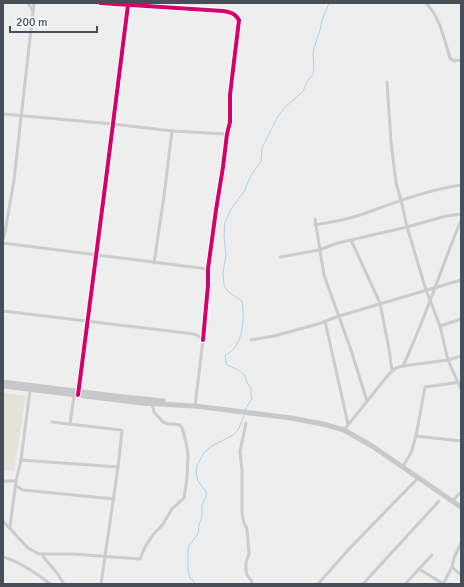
<svg xmlns="http://www.w3.org/2000/svg" width="464" height="587" viewBox="0 0 464 587" font-family="Signika,sans-serif">
	<style>
		.commercial { fill: #e3e2db }
		.lines { fill: none; stroke-linecap: round; stroke-linejoin: round }
		.stream { stroke: #aed1e4; stroke-width: 1 }
		.street { stroke: #caccce; stroke-width: 3 }
		.primary { stroke: #c6c8cb; stroke-width: 5 }
		.cycleway-casing { stroke: #fff; stroke-width: 6 }
		.cycleway { stroke: #d6006c; stroke-width: 4 }
	</style>
	<rect width="100%" height="100%" fill="#eee"/>
	<polygon class="commercial" points="3,393 26,396 14,471 3,470"/>
	<g class="lines">
		<g class="stream">
			<path d="M245 410C247 405 250 403 252 398L251 395V388L247 383 245 376 237 369 227 365 226 362 225 355C243 349 245 317 242 301L230 293 226 289 224 285 223 273 226 255 224 236 225 222 231 209 245 190 250 177 261 161 262 148 277 118 285 107 296 98 303 91 307 82 313 74 314 69 313 53 314 48 320 30 322 20 329 3"/>
			<polyline points="195,584 193,580 190,578 188,571 188,552 189,545 198,534 199,524 202,518 202,505 206,496 206,492 198,481 196,472 197,466 203,454 210,447 233,435 238,430 244,416"/>
		</g>
		<g class="street">
			<polyline points="28,3 33,11"/>
			<path d="M100 3 223 11C230 12 235 13 239 20L230 95V122L227 134 223 167 216 210 208 269V285L203 340"/>
			<path d="M426 3C440 17 444 39 450 58L454 61 461 60"/>
			<polyline points="387,82 391,142 396,183 401,200 407,227 426,290 440,326 448,360 461,389"/>
			<polyline points="3,114 113,124 172,131 227,134"/>
			<polyline points="315,219 324,275 351,350 367,401"/>
			<path d="M315 225C331 222 346 220 360 215 394 203 426 190 461 185"/>
			<polyline points="3,239 5,232 14,180 34,3"/>
			<polyline points="351,240 380,303 389,349 392,371"/>
			<polyline points="3,243 208,269"/>
			<polyline points="280,257 319,250 338,243 407,227 446,216 461,214"/>
			<polyline points="154,263 164,196 172,131"/>
			<polyline points="3,311 194,334 200,337 203,340 195,406"/>
			<polyline points="325,321 348,424"/>
			<polyline points="440,326 461,319"/>
			<polyline points="251,340 274,336 318,324 339,316 461,280"/>
			<path d="M403 366C425 319 441 269 461 220"/>
			<polyline points="79,392 128,5"/>
			<polyline points="52,422 121,430 122,431 118,467 101,584"/>
			<polyline points="246,423 240,452 242,470 242,514 244,523 247,529 249,554 246,562 246,571 247,575 251,580 252,584"/>
			<polyline points="70,424 74,395"/>
			<polyline points="344,430 389,374 396,368 403,366 448,360 461,356"/>
			<polyline points="416,436 461,441"/>
			<polyline points="21,460 118,467"/>
			<polyline points="403,466 411,453 416,436 425,387 461,382"/>
			<polyline points="3,481 16,481"/>
			<polyline points="16,486 23,490 114,499"/>
			<polyline points="452,501 461,492"/>
			<polyline points="3,521 28,548 39,554 73,554 140,559 145,547 153,535 163,524 172,509 184,498 187,478 188,454 186,442 182,428 180,425 173,424 168,424 163,422 154,412 152,404"/>
			<polyline points="10,527 16,481 21,460 30,390"/>
			<polyline points="461,543 454,558 452,567 461,575"/>
			<polyline points="42,554 45,559 57,573 64,584"/>
			<path d="M3 557C21 562 36 574 51 584"/>
			<polyline points="419,569 442,583 443,584 452,567"/>
			<polyline points="318,584 349,549 419,477"/>
			<polyline points="363,584 439,501"/>
			<polyline points="405,584 432,555"/>
		</g>
		<g class="primary">
			<polyline points="3,382 115,396 163,401"/>
			<polyline points="3,386 142,403 195,406 291,418 323,424 344,430 372,446 461,507"/>
		</g>
		<defs>
			<g id="cycleway">
				<path d="M100 3 223 11C230 12 235 13 239 20L230 95V122L227 134 223 167 216 210 208 269V285L203 340"/>
				<polyline points="78,395 105,187 128,5"/>
			</g>
		</defs>
		<use href="#cycleway" class="cycleway-casing"/>
		<use href="#cycleway" class="cycleway"/>
	</g>
	<rect width="464" height="587" fill="none" stroke="#474e58" stroke-width="8"/>
	<path d="M10 26v6h87v-6" fill="none" stroke="#474e58" stroke-width="2"/>
	<text x="16" y="26" font-size="12" fill="#474e58" stroke="#ffffff" stroke-width="3" paint-order="stroke">200 m</text>
</svg>
